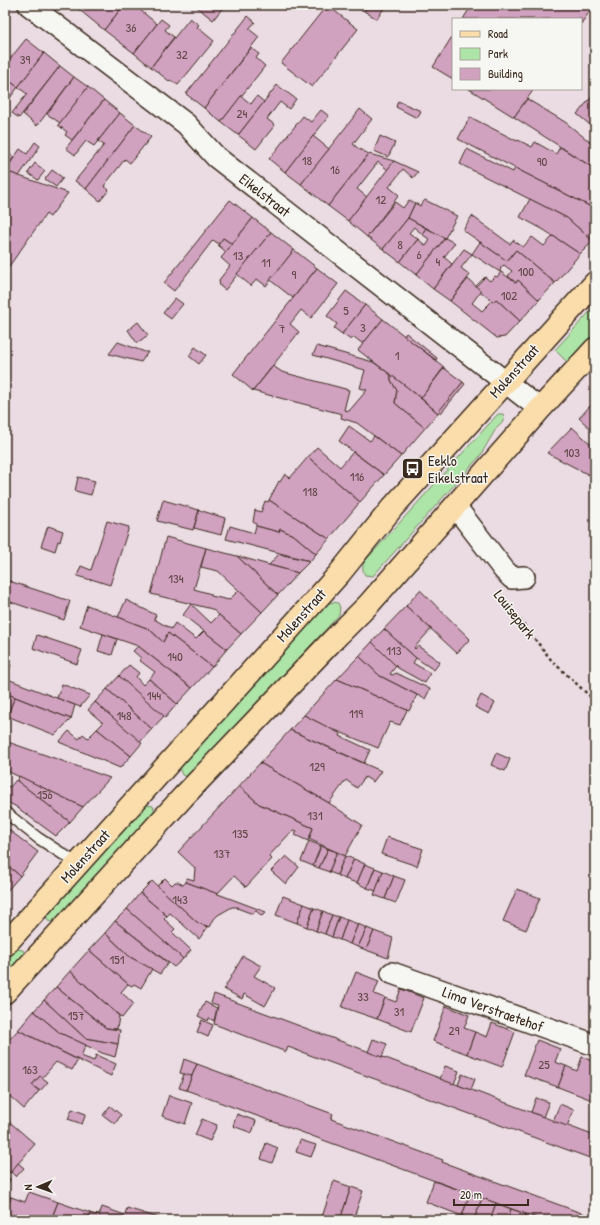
<svg xmlns="http://www.w3.org/2000/svg" width="600" height="1225" viewBox="0 0 600 1225" font-family="'Patrick Hand',sans-serif">
	<style>
		.green { fill: #ade4a7; stroke: #748762 }
		.building { fill: #d1a1c0; stroke: #3b2a1e }
		.lines { fill: none; stroke-linecap: round; stroke-linejoin: round }
		.service-casing { stroke: #3b2a1e; stroke-width: 13 }
		.minor-casing { stroke: #3b2a1e; stroke-width: 24 }
		.primary-casing { stroke: #3b2a1e; stroke-width: 25 }
		.path { stroke: #3b2a1e; stroke-width: 2.5; stroke-dasharray: 3 3; stroke-linecap: butt }
		.service { stroke: #f6f6f2; stroke-width: 10 }
		.minor { stroke: #f6f6f2; stroke-width: 21 }
		.primary { stroke: #faddab; stroke-width: 22 }
		.labels { text-anchor: middle; dominant-baseline: central; stroke-width: 3; stroke-linejoin: round; paint-order: stroke }
		.number-label { font-size: 13px; fill: #604846 }
		.street-label { font-size: 15px; fill: #3b2a1e; stroke: #f6f6f2 }
		.poi-label { font-size: 15px; fill: #3b2a1e; stroke: #f6f6f2; text-anchor: start }
	</style>
	<rect width="100%" height="100%" fill="#ebdce3"/>
	<filter id="ink" filterUnits="userSpaceOnUse"><feTurbulence type="fractalNoise" baseFrequency=".025" numOctaves="2"/><feDisplacementMap in="SourceGraphic" scale="8" xChannelSelector="R" yChannelSelector="G"/><feConvolveMatrix kernelMatrix="1 2 1 2 8 2 1 2 1" color-interpolation-filters="sRGB"/></filter>
	<g filter="url(#ink)">
		<g class="green">
			<polygon points="595,306 595,335 569,364 555,350"/>
			<path d="M498 414H503L504 420 497 427 480 456 373 576 365 575C362 570 362 566 365 561Z"/>
			<polygon points="333,602 338,603 340,608 339,615 192,775 187,777 182,775 180,770 181,764 327,604"/>
			<polygon points="147,805 153,806 155,812 59,920 52,922 48,921 46,916 48,910 140,809"/>
			<polygon points="16,949 23,950 25,955 5,980 5,959"/>
		</g>
		<g class="building">
			<polygon points="73,5 87,5 82,12"/>
			<polygon points="87,5 124,5 104,30 82,12"/>
			<polygon points="124,5 143,5 139,9 157,24 134,53 104,30"/>
			<polygon points="200,5 225,5 213,20 198,8"/>
			<polygon points="327,5 358,29 312,87 281,63"/>
			<polygon points="368,5 386,5 377,19 364,11"/>
			<polygon points="472,5 594,5 581,24 581,19 463,19"/>
			<polygon points="248,16 255,22 249,29 259,37 204,108 186,94"/>
			<polygon points="190,18 199,25 197,27 214,41 178,85 170,80 169,81 151,67"/>
			<polygon points="161,19 169,25 165,30 174,37 151,67 134,53"/>
			<polygon points="453,35 453,79 433,67"/>
			<polygon points="26,39 44,53 18,87 5,78 5,65"/>
			<polygon points="251,48 259,54 256,58 265,66 221,122 204,108"/>
			<polygon points="44,53 60,66 19,118 12,113 27,94 18,87"/>
			<polygon points="60,66 74,77 37,126 23,114"/>
			<polygon points="74,77 88,87 60,123 47,114"/>
			<polygon points="5,78 18,87 10,98 5,94"/>
			<polygon points="277,85 296,99 289,109 280,102 267,119 275,125 256,149 238,135"/>
			<polygon points="88,87 104,100 72,140 65,135 67,132 58,125"/>
			<polygon points="469,89 534,89 514,117"/>
			<polygon points="595,93 595,129 577,114"/>
			<polygon points="241,96 251,104 257,96 264,102 238,135 221,122"/>
			<polygon points="527,99 565,122 595,146 595,169 514,117"/>
			<polygon points="104,100 120,113 94,146 86,141 75,155 66,148"/>
			<polygon points="398,101 421,111 417,118 396,107"/>
			<polygon points="360,109 372,119 353,144 359,149 369,154 328,206 301,184"/>
			<polygon points="321,110 329,116 285,172 269,159 303,116 311,122"/>
			<polygon points="120,113 135,125 86,189 75,181 104,145 98,141"/>
			<polygon points="470,117 517,141 518,140 532,147 535,142 556,154 560,147 595,169 595,209 458,139"/>
			<polygon points="135,125 151,137 130,163 125,159 104,186 109,190 100,201 86,189"/>
			<polygon points="313,136 329,149 301,184 285,172"/>
			<polygon points="380,136 395,143 388,157 374,151"/>
			<polygon points="35,142 40,146 19,176 5,171 20,149 27,154"/>
			<polygon points="467,149 513,172 515,168 595,209 594,240 593,241 567,218 460,164"/>
			<polygon points="5,150 14,157 5,170"/>
			<polygon points="369,154 394,161 388,170 378,162 357,189 367,197 348,221 328,206"/>
			<polygon points="394,161 418,172 413,178 403,169 389,187 399,195 367,237 348,221"/>
			<polygon points="35,163 45,171 38,180 28,173"/>
			<polygon points="52,170 63,178 56,187 45,179"/>
			<polygon points="5,171 68,193 50,217 46,214 5,272"/>
			<polygon points="530,199 567,218 593,241 580,254 544,230 520,217"/>
			<polygon points="230,200 253,218 232,244 223,238 219,244 213,240 174,291 164,283"/>
			<polygon points="409,200 415,203 408,218 383,249 367,237 395,202 403,208"/>
			<polygon points="425,200 457,216 445,238 408,218 415,203 420,206"/>
			<polygon points="472,216 510,244 513,240 523,247 532,237 544,246 553,236 580,254 555,283 516,250 507,261 463,230"/>
			<polygon points="253,218 271,232 225,290 220,286 219,280 230,266 221,258"/>
			<polygon points="408,218 426,228 422,234 414,227 409,233 418,239 400,262 383,249"/>
			<polygon points="426,228 445,238 416,275 400,262 418,239 426,246 430,240 422,234"/>
			<polygon points="271,232 294,250 266,286 257,279 251,286 237,274"/>
			<polygon points="223,238 232,244 226,252 218,245"/>
			<polygon points="445,238 455,243 444,257 452,264 433,289 416,275"/>
			<polygon points="480,242 507,261 516,250 555,283 539,300 518,280 516,283 508,276 512,271 504,265 501,267 500,272 472,254"/>
			<polygon points="464,249 472,254 461,268 470,275 450,301 433,289"/>
			<polygon points="294,250 317,268 293,298 270,280"/>
			<polygon points="317,268 338,284 311,318 301,310 290,324 299,332 253,391 233,374"/>
			<polygon points="501,272 516,283 518,280 539,300 520,321 496,299 493,302 475,287 485,277 490,281 495,276 497,277"/>
			<polygon points="468,279 481,291 472,303 482,311 492,301 493,302 496,299 520,321 505,337 497,338 450,301"/>
			<polygon points="346,291 365,305 342,334 334,328 337,324 327,316"/>
			<polygon points="175,298 183,304 171,319 163,313"/>
			<polygon points="365,305 383,319 363,344 354,337 351,340 342,334"/>
			<polygon points="383,319 444,367 421,398 358,350"/>
			<polygon points="138,322 148,335 137,343 128,330"/>
			<polygon points="406,333 437,358 436,360 404,336"/>
			<polygon points="118,342 145,352 148,352 141,362 109,354"/>
			<polygon points="317,346 373,362 391,375 391,380 396,389 397,390 395,403 425,428 401,456 357,423 341,418 342,414 253,391 273,366 282,372 349,390 344,410 349,411 367,390 360,388 365,370 313,355"/>
			<polygon points="195,347 206,355 199,364 189,356"/>
			<polygon points="444,368 463,382 438,413 421,398"/>
			<polygon points="391,375 407,387 438,413 425,428 395,403 397,390 396,389 391,380"/>
			<polygon points="463,382 465,384 441,413 439,411"/>
			<polygon points="590,406 595,411 595,433 579,418"/>
			<polygon points="349,426 370,441 374,436 401,456 384,475 339,441"/>
			<polygon points="572,427 595,448 595,478 547,453"/>
			<polygon points="317,447 340,467 353,452 384,475 360,502 308,457"/>
			<polygon points="308,457 360,502 329,539 269,500 279,481 280,482 285,474 290,478"/>
			<polygon points="78,477 95,481 91,495 75,491"/>
			<polygon points="163,500 199,510 193,530 157,521"/>
			<polygon points="269,500 329,539 316,554 295,536 280,529 279,532 256,526 256,524 253,522 255,510 261,512 265,501 268,502"/>
			<polygon points="199,510 225,518 221,535 194,528"/>
			<polygon points="107,521 129,527 110,585 91,579 91,580 77,576 81,566 91,570"/>
			<polygon points="48,526 63,531 60,542 58,541 55,551 41,546"/>
			<polygon points="230,526 254,533 256,526 279,532 280,529 295,536 316,554 310,561 226,539"/>
			<polygon points="166,537 206,548 194,589 211,594 211,596 229,600 239,590 262,612 241,634 212,609 151,594"/>
			<polygon points="206,548 237,556 278,595 262,612 218,571 201,567"/>
			<polygon points="279,554 310,561 298,573 269,565"/>
			<polygon points="237,556 269,565 298,573 278,595"/>
			<polygon points="6,580 70,601 64,620 5,600"/>
			<polygon points="420,590 470,639 457,653 406,606"/>
			<polygon points="126,600 156,615 154,619 171,629 175,623 196,639 204,631 227,649 212,667 168,633 163,642 149,629 118,617"/>
			<polygon points="191,604 211,623 219,615 241,634 227,649 183,615"/>
			<polygon points="87,605 149,629 163,642 168,633 212,667 192,688 138,646 80,626"/>
			<polygon points="406,606 431,629 414,648 415,649 418,646 440,662 434,670 416,658 384,629"/>
			<polygon points="384,629 416,658 413,663 430,673 425,683 398,668 372,642"/>
			<polygon points="103,634 117,639 112,655 98,651"/>
			<polygon points="37,635 82,650 77,664 33,648"/>
			<polygon points="372,642 396,666 390,674 393,675 396,673 430,689 425,699 380,676 359,656"/>
			<polygon points="138,646 192,688 177,704 149,679 155,672 139,660 141,658 133,651"/>
			<polygon points="359,656 380,676 417,695 409,711 337,679"/>
			<polygon points="5,663 11,665 7,675 5,675"/>
			<polygon points="129,665 139,673 136,677 143,685 149,679 177,704 165,718 119,676"/>
			<polygon points="119,676 164,716 152,729 107,689"/>
			<polygon points="5,678 75,705 71,719 5,693"/>
			<polygon points="337,679 407,710 400,725 390,722 378,748 335,730 334,731 304,715"/>
			<polygon points="62,684 90,695 80,707 57,698"/>
			<polygon points="107,689 152,729 140,742 95,702"/>
			<polygon points="5,693 15,697 7,716 5,715"/>
			<polygon points="481,695 495,703 489,714 475,707"/>
			<polygon points="15,697 71,719 55,735 7,716"/>
			<polygon points="95,702 142,743 131,756 97,729 103,723 88,710"/>
			<polygon points="304,715 341,734 340,736 370,750 364,763 290,730"/>
			<polygon points="97,729 131,756 120,768 59,742 69,731 79,739 83,734 88,738"/>
			<polygon points="290,730 354,759 381,771 373,782 365,777 357,788 346,780 329,803 260,763"/>
			<polygon points="5,741 54,758 110,778 83,807 5,770"/>
			<polygon points="496,753 510,759 505,771 491,765"/>
			<polygon points="260,763 329,803 362,825 345,856 309,839 313,828 259,804 239,786"/>
			<polygon points="19,776 83,807 70,822 17,781"/>
			<polygon points="16,780 70,822 56,836 15,806 5,801 5,785 10,787"/>
			<polygon points="239,786 259,804 313,828 308,841 295,835 297,831 293,830 269,856 272,859 246,887 234,876 217,894 186,882 187,878 194,880 195,868 178,852"/>
			<polygon points="5,827 38,852 20,876 5,863"/>
			<polygon points="387,837 423,849 417,866 381,854"/>
			<polygon points="309,841 321,846 313,866 301,861"/>
			<polygon points="321,846 328,849 319,868 313,866"/>
			<polygon points="328,849 337,852 329,872 319,868"/>
			<polygon points="337,852 345,856 337,875 329,872"/>
			<polygon points="286,856 299,867 286,884 271,871"/>
			<polygon points="345,856 354,859 345,879 337,875"/>
			<polygon points="354,859 365,864 357,883 345,879"/>
			<polygon points="5,863 20,876 6,892 5,891"/>
			<polygon points="365,864 375,868 367,888 357,883"/>
			<polygon points="375,868 383,871 376,891 367,888"/>
			<polygon points="383,871 394,876 385,899 374,895"/>
			<polygon points="394,876 405,880 396,903 385,899"/>
			<polygon points="165,878 172,885 175,882 178,882 183,885 186,882 266,912 262,916 256,911 253,914 237,908 238,907 232,907 218,915 214,919 210,927 198,923 157,886"/>
			<polygon points="152,881 198,923 208,927 199,939 170,913 167,916 140,893"/>
			<polygon points="517,889 540,898 526,930 503,921"/>
			<polygon points="140,893 167,916 164,919 175,929 172,932 191,950 183,959 127,909"/>
			<polygon points="283,896 304,904 297,923 276,915"/>
			<polygon points="304,904 314,908 307,927 297,923"/>
			<polygon points="314,908 323,911 316,931 307,927"/>
			<polygon points="127,909 176,952 183,959 174,967 115,921"/>
			<polygon points="323,911 332,915 325,934 316,931"/>
			<polygon points="332,915 339,917 332,937 325,934"/>
			<polygon points="339,917 347,920 340,940 332,937"/>
			<polygon points="347,920 358,924 350,944 340,940"/>
			<polygon points="115,921 168,963 160,974 130,957 105,933"/>
			<polygon points="358,924 367,928 358,947 350,944"/>
			<polygon points="367,928 374,931 366,950 358,947"/>
			<polygon points="374,931 393,938 388,958 366,950"/>
			<polygon points="105,933 130,957 152,969 141,988 134,984 132,986 128,984 89,950"/>
			<polygon points="89,950 128,984 121,992 133,1003 133,1004 122,1018 70,971"/>
			<polygon points="243,956 261,966 254,976 275,988 265,1006 244,994 242,999 224,989"/>
			<polygon points="70,971 119,1016 117,1029 106,1028 56,987"/>
			<polygon points="356,972 379,981 374,994 385,998 377,1019 342,1007"/>
			<polygon points="56,987 106,1028 120,1030 118,1044 85,1038 44,1000"/>
			<polygon points="401,989 424,998 411,1032 377,1019 385,998 396,1002"/>
			<polygon points="214,994 595,1136 595,1160 288,1047 286,1052 214,1024 218,1005 211,1003"/>
			<polygon points="44,1000 85,1038 118,1044 115,1057 102,1053 60,1033 34,1011"/>
			<polygon points="205,1002 217,1008 214,1021 209,1018 208,1021 198,1016"/>
			<polygon points="446,1006 469,1015 464,1028 475,1032 467,1054 433,1041"/>
			<polygon points="34,1011 60,1033 86,1045 81,1056 94,1061 96,1055 116,1064 111,1076 18,1030"/>
			<polygon points="202,1020 213,1025 208,1037 197,1032"/>
			<polygon points="492,1023 515,1032 502,1067 467,1054 475,1032 487,1037"/>
			<polygon points="18,1030 78,1060 72,1070 56,1062 42,1078 40,1076 32,1085 39,1091 24,1109 5,1092 5,1073 10,1067 5,1062 5,1053 10,1047 6,1043"/>
			<polygon points="373,1039 387,1044 382,1057 368,1052"/>
			<polygon points="537,1040 560,1049 555,1062 566,1066 558,1087 524,1075"/>
			<polygon points="582,1057 595,1062 595,1092 592,1100 558,1087 566,1066 577,1071"/>
			<polygon points="184,1059 197,1064 192,1076 180,1073"/>
			<polygon points="5,1062 10,1067 5,1073"/>
			<polygon points="197,1064 333,1114 331,1119 443,1160 442,1162 595,1218 595,1220 542,1220 186,1090"/>
			<polygon points="445,1066 459,1071 454,1084 440,1079"/>
			<polygon points="184,1074 192,1076 186,1090 179,1088"/>
			<polygon points="462,1074 475,1079 471,1090 458,1085"/>
			<polygon points="40,1076 48,1082 40,1091 32,1085"/>
			<polygon points="169,1095 192,1103 185,1124 162,1116"/>
			<polygon points="536,1098 549,1102 543,1117 531,1112"/>
			<polygon points="560,1104 574,1110 567,1126 553,1121"/>
			<polygon points="110,1106 121,1115 115,1124 103,1115"/>
			<polygon points="72,1109 86,1114 82,1124 68,1119"/>
			<polygon points="237,1114 256,1121 252,1133 233,1126"/>
			<polygon points="5,1118 35,1144 10,1173 5,1169"/>
			<polygon points="202,1119 217,1125 210,1141 195,1135"/>
			<polygon points="300,1140 316,1145 311,1157 296,1152"/>
			<polygon points="266,1143 278,1148 272,1163 261,1159"/>
			<polygon points="18,1163 24,1168 16,1177 11,1172"/>
			<polygon points="5,1177 10,1179 5,1191"/>
			<polygon points="334,1181 351,1187 340,1220 321,1220"/>
			<polygon points="434,1181 470,1194 462,1216 426,1202"/>
			<polygon points="351,1187 363,1191 353,1220 340,1220"/>
			<polygon points="29,1192 58,1202 51,1220 5,1220 5,1215 11,1197 25,1202"/>
			<polygon points="470,1194 482,1198 474,1220 462,1216"/>
			<polygon points="5,1195 11,1197 5,1215"/>
			<polygon points="482,1198 496,1203 490,1220 474,1220"/>
			<polygon points="58,1202 90,1213 88,1220 51,1220"/>
			<polygon points="496,1203 511,1209 507,1220 490,1220"/>
			<polygon points="102,1207 125,1215 123,1220 88,1220 90,1213 99,1216"/>
			<polygon points="127,1208 159,1218 159,1220 123,1220"/>
			<polygon points="511,1209 526,1214 524,1220 507,1220"/>
			<polygon points="526,1214 542,1220 524,1220"/>
		</g>
		<g class="lines">
			<defs>
				<polyline id="service" points="5,812 38,838 78,864"/>
				<g id="minor">
					<polyline points="29,5 186,124 216,157 540,409"/>
					<polyline points="455,506 504,570 512,578 524,577"/>
					<polyline points="392,973 595,1045"/>
				</g>
				<g id="primary">
					<polyline points="5,945 339,574 392,508 595,283"/>
					<polyline points="5,992 183,797 332,641 369,604 540,409 595,349"/>
				</g>
			</defs>
			<use href="#service" class="service-casing"/>
			<use href="#minor" class="minor-casing"/>
			<use href="#primary" class="primary-casing"/>
			<polyline class="path" points="505,601 552,661 595,701"/>
			<use href="#service" class="service"/>
			<use href="#minor" class="minor"/>
			<use href="#primary" class="primary"/>
		</g>
	</g>
	<defs>
		<symbol id="bus-square" viewBox="-11 -11 22 22"><rect x="-9" y="-9" width="18" height="18" rx="4" fill="#3b2a1e" stroke="#f6f6f2"/><path d="M-5-6H5V4H4V6H2V4H-2V6H-4V4H-5ZM-3.5-4V0h7V-4ZM-3.5 1.2v1.5H-2V1.2ZM2 1.2v1.5H3.5V1.2Z" fill="#fff"/></symbol>
	</defs>
	<g fill-rule="evenodd">
		<use href="#bus-square" x="400" y="456" width="25" height="25"/>
	</g>
	<g class="labels">
		<g class="number-label">
			<text x="131" y="27">36</text>
			<text x="182" y="54">32</text>
			<text x="25" y="59">39</text>
			<text x="242" y="113">24</text>
			<text x="307" y="160">18</text>
			<text x="542" y="161">90</text>
			<text x="335" y="169">16</text>
			<text x="381" y="199">12</text>
			<text x="400" y="244">8</text>
			<text x="419" y="254">6</text>
			<text x="238" y="255">13</text>
			<text x="438" y="261">4</text>
			<text x="266" y="262">11</text>
			<text x="526" y="271">100</text>
			<text x="294" y="274">9</text>
			<text x="509" y="295">102</text>
			<text x="346" y="310">5</text>
			<text x="363" y="327">3</text>
			<text x="282" y="328">7</text>
			<text x="397" y="355">1</text>
			<text x="572" y="452">103</text>
			<text x="357" y="476">116</text>
			<text x="310" y="491">118</text>
			<text x="176" y="578">134</text>
			<text x="394" y="650">113</text>
			<text x="175" y="656">140</text>
			<text x="154" y="695">144</text>
			<text x="356" y="713">119</text>
			<text x="124" y="715">148</text>
			<text x="317" y="766">129</text>
			<text x="45" y="794">156</text>
			<text x="315" y="815">131</text>
			<text x="240" y="833">135</text>
			<text x="222" y="853">137</text>
			<text x="180" y="899">143</text>
			<text x="117" y="959">151</text>
			<text x="363" y="996">33</text>
			<text x="399" y="1011">31</text>
			<text x="76" y="1015">157</text>
			<text x="454" y="1030">29</text>
			<text x="544" y="1064">25</text>
			<text x="30" y="1069">163</text>
		</g>
		<g class="street-label">
			<text transform="translate(265 195) rotate(38)">Eikelstraat</text>
			<text transform="translate(514 371) rotate(-48)">Molenstraat</text>
			<text transform="translate(515 614) rotate(52)">Louisepark</text>
			<text transform="translate(301 615) rotate(-48)">Molenstraat</text>
			<text transform="translate(85 856) rotate(-48)">Molenstraat</text>
			<text transform="translate(493 1009) rotate(20)">Lima Verstraetehof</text>
		</g>
		<g class="poi-label">
			<text x="428" y="460">Eeklo<tspan x="428" dy="17">Eikelstraat</tspan></text>
		</g>
	</g>
	<rect width="600" height="1225" fill="none" stroke="#f6f6f2" stroke-width="20"/>
	<rect x="10" y="10" width="580" height="1205" fill="none" stroke="#3b2a1e" stroke-width="1.5" filter="url(#ink)"/>
	<rect x="452" y="18" width="130" height="72" fill="#f6f6f2" stroke="#aba49d"/>
	<rect x="460" y="31" width="20" height="6" fill="#faddab" stroke="#aba49d"/>
	<text x="488" y="38" font-size="12" fill="#3b2a1e">Road</text>
	<rect x="460" y="48" width="20" height="12" fill="#ade4a7" stroke="#aba49d"/>
	<text x="488" y="58" font-size="12" fill="#3b2a1e">Park</text>
	<rect x="460" y="68" width="20" height="12" fill="#d1a1c0" stroke="#aba49d"/>
	<text x="488" y="78" font-size="12" fill="#3b2a1e">Building</text>
	<g transform="translate(38 1187) rotate(268)" stroke="#f6f6f2" stroke-width="3" paint-order="stroke">
	<path d="M0-3L7 15L0 10L-7 15Z" fill="#3b2a1e"/>
	<text y="-6" font-size="11" font-weight="bold" text-anchor="middle" fill="#3b2a1e">N</text>
	</g>
	<path d="M454 1199v6h74v-6" fill="none" stroke="#3b2a1e" stroke-width="2"/>
	<text x="460" y="1199" font-size="12" fill="#3b2a1e" stroke="#f6f6f2" stroke-width="3" paint-order="stroke">20 m</text>
</svg>
